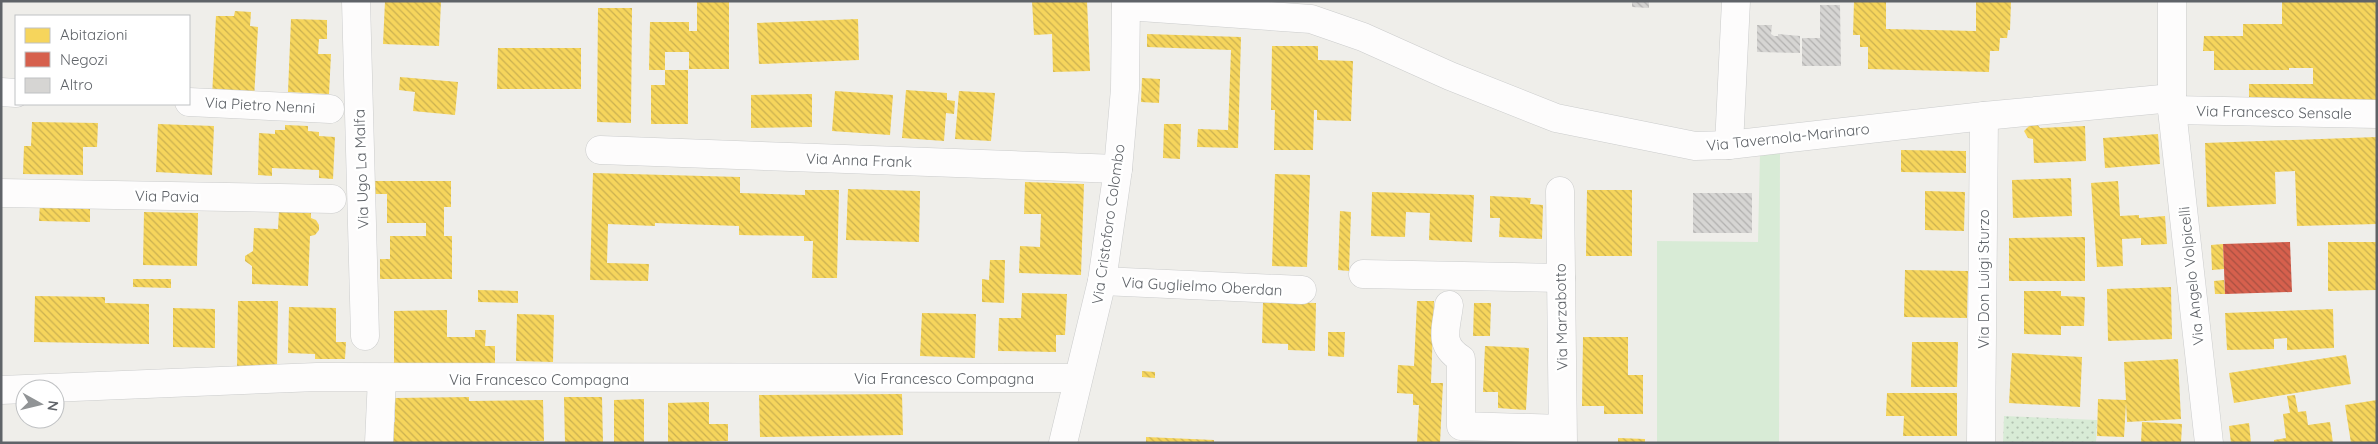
<svg xmlns="http://www.w3.org/2000/svg" width="2378" height="444" viewBox="0 0 2378 444" font-family="Quicksand,sans-serif">
	<style>
		.grass { fill: #d8ebd6 }
		.park { fill: url(#park-dots) }
		.homes { fill: url(#homes-back-hatch) }
		.shops { fill: url(#shops-back-hatch) }
		.building { fill: url(#building-back-hatch) }
		.lines { fill: none; stroke-linecap: round; stroke-linejoin: round }
		.minor-casing { stroke: #cbcccc; stroke-width: 29 }
		.minor { stroke: #fdfcfc; stroke-width: 28 }
		.labels { text-anchor: middle; dominant-baseline: central; stroke-width: 5; stroke-linejoin: round; paint-order: stroke }
		.street-label { font-size: 15px; fill: #5f6368; stroke: #fff }
	</style>
	<defs>
		<pattern id="park-dots" width="8" height="8" patternUnits="userSpaceOnUse" patternTransform="scale(1.25)"><rect width="8" height="8" fill="#d8ebd6"/><path d="M2 2h.1M6 6h.1" fill="none" stroke="#b2c2b1" stroke-width="1.8" stroke-linecap="round"/></pattern>
		<pattern id="homes-back-hatch" width="6" height="6" patternUnits="userSpaceOnUse" patternTransform="scale(1.25)"><rect width="6" height="6" fill="#f6d55c"/><path d="M-1 5l2 2M0 0l6 6M5-1l2 2" fill="none" stroke="#cab050"/></pattern>
		<pattern id="shops-back-hatch" width="6" height="6" patternUnits="userSpaceOnUse" patternTransform="scale(1.25)"><rect width="6" height="6" fill="#d6604d"/><path d="M-1 5l2 2M0 0l6 6M5-1l2 2" fill="none" stroke="#a85042"/></pattern>
		<pattern id="building-back-hatch" width="6" height="6" patternUnits="userSpaceOnUse" patternTransform="scale(1.25)"><rect width="6" height="6" fill="#d6d5d3"/><path d="M-1 5l2 2M0 0l6 6M5-1l2 2" fill="none" stroke="#b1b0af"/></pattern>
	</defs>
	<rect width="100%" height="100%" fill="#efeeea"/>
	<polygon class="grass" points="1780,151 1779,443 1657,443 1657,241 1758,242 1760,152"/>
	<polygon class="park" points="2004,416 2097,420 2096,443 2003,443"/>
	<g class="homes">
		<polygon points="385,1 441,1 439,46 383,44"/>
		<polygon points="697,1 729,1 729,69 689,69 689,52 665,52 665,70 649,70 650,22 689,22 689,31 697,31"/>
		<polygon points="1032,1 1087,1 1090,71 1053,72 1052,34 1034,35"/>
		<polygon points="1854,1 1886,1 1886,29 1976,31 1976,1 2011,1 2010,30 2008,30 2007,38 2000,38 1999,51 1990,51 1989,72 1868,69 1868,47 1860,47 1860,35 1853,35"/>
		<polygon points="2282,1 2377,1 2377,102 2249,102 2249,84 2313,84 2313,68 2289,68 2289,70 2214,70 2214,51 2203,51 2204,36 2243,36 2243,24 2282,24"/>
		<polygon points="598,8 632,8 631,123 597,122"/>
		<polygon points="235,11 251,12 250,26 258,27 254,99 212,97 216,16 234,16"/>
		<polygon points="291,19 327,20 327,39 319,39 318,54 331,54 329,94 288,92"/>
		<polygon points="858,19 859,60 759,64 757,23"/>
		<polygon points="1147,34 1241,37 1238,148 1197,147 1198,129 1228,130 1231,50 1147,47"/>
		<polygon points="1272,46 1318,46 1318,60 1353,61 1351,121 1317,120 1317,110 1314,110 1313,150 1274,150 1275,110 1271,110"/>
		<polygon points="498,48 581,48 581,89 497,89"/>
		<polygon points="665,70 688,70 688,124 651,124 651,85 665,85"/>
		<polygon points="400,77 458,82 455,115 413,111 415,92 399,90"/>
		<polygon points="1142,78 1160,79 1159,103 1141,102"/>
		<polygon points="906,90 947,93 947,100 955,101 954,114 946,113 944,141 902,138"/>
		<polygon points="835,91 893,95 890,135 832,131"/>
		<polygon points="959,91 995,93 991,141 955,139"/>
		<polygon points="812,94 812,127 751,128 751,95"/>
		<polygon points="32,122 98,123 97,147 83,147 83,175 23,174 24,146 31,146"/>
		<polygon points="158,124 214,126 212,175 156,172"/>
		<polygon points="1164,124 1181,124 1180,159 1163,158"/>
		<polygon points="2037,124 2040,128 2085,126 2086,161 2034,163 2033,139 2028,138 2024,131 2029,126"/>
		<polygon points="285,125 308,126 308,131 319,132 319,136 335,137 333,179 319,178 319,170 272,168 272,176 258,175 259,133 275,134 275,130 285,130"/>
		<polygon points="2158,134 2160,164 2105,168 2103,138"/>
		<polygon points="2377,137 2377,224 2297,226 2295,171 2275,172 2276,204 2207,207 2205,143"/>
		<polygon points="1901,150 1966,151 1966,173 1901,172"/>
		<polygon points="593,173 740,177 740,193 805,195 805,190 839,190 837,278 812,278 813,241 804,241 804,236 739,235 739,226 655,223 655,226 608,224 607,263 649,264 648,281 590,280"/>
		<polygon points="1275,174 1310,175 1307,267 1272,266"/>
		<polygon points="2071,178 2072,216 2013,218 2012,180"/>
		<polygon points="375,181 451,181 451,207 444,207 444,236 452,236 452,279 380,279 380,259 390,259 390,236 426,236 426,223 387,223 387,194 375,194"/>
		<polygon points="2118,181 2120,216 2139,215 2139,218 2165,216 2167,244 2141,245 2141,238 2122,239 2123,266 2097,267 2091,183"/>
		<polygon points="1025,182 1084,184 1081,275 1019,273 1020,246 1040,247 1041,214 1024,214"/>
		<polygon points="848,189 920,191 919,242 846,240"/>
		<polygon points="1587,190 1632,190 1632,256 1586,256"/>
		<polygon points="1925,191 1965,192 1964,231 1925,230"/>
		<polygon points="1372,192 1474,195 1472,242 1429,240 1430,213 1406,212 1405,237 1371,236"/>
		<polygon points="1490,196 1531,198 1530,204 1543,205 1542,239 1499,237 1500,218 1490,218"/>
		<polygon points="40,204 90,205 90,222 39,221"/>
		<polygon points="279,211 311,212 311,218 316,220 319,225 319,230 315,235 310,236 308,286 252,284 252,266 245,261 245,256 253,251 254,228 278,229"/>
		<polygon points="1340,211 1351,212 1349,271 1338,270"/>
		<polygon points="144,212 198,213 197,266 143,265"/>
		<polygon points="2085,237 2085,281 2009,281 2009,238"/>
		<polygon points="2328,242 2377,242 2377,290 2328,291"/>
		<polygon points="2223,244 2224,269 2212,270 2211,245"/>
		<polygon points="990,260 1005,260 1004,303 982,302 982,279 989,280"/>
		<polygon points="1905,270 1968,271 1967,318 1904,317"/>
		<polygon points="133,279 171,279 171,288 133,287"/>
		<polygon points="2224,280 2225,294 2215,294 2214,281"/>
		<polygon points="2171,287 2172,339 2108,341 2107,289"/>
		<polygon points="478,290 518,291 518,303 478,302"/>
		<polygon points="2024,291 2061,291 2061,296 2085,297 2084,326 2061,326 2061,335 2024,334"/>
		<polygon points="1022,293 1067,294 1065,335 1056,335 1056,352 998,351 999,318 1021,318"/>
		<polygon points="35,296 105,297 105,303 149,304 149,344 34,342"/>
		<polygon points="238,301 278,301 277,369 237,369"/>
		<polygon points="1417,301 1434,301 1431,383 1443,383 1440,443 1417,443 1419,405 1413,405 1413,394 1397,393 1398,365 1414,366"/>
		<polygon points="1263,302 1316,303 1315,351 1288,350 1288,344 1262,343"/>
		<polygon points="1474,303 1491,303 1490,336 1473,336"/>
		<polygon points="289,307 336,308 336,342 346,342 345,359 315,359 315,354 288,353"/>
		<polygon points="173,308 215,309 215,348 173,347"/>
		<polygon points="2333,309 2334,348 2287,350 2287,338 2274,339 2274,349 2227,350 2225,313"/>
		<polygon points="447,310 447,337 475,337 475,330 486,330 485,346 495,346 495,364 394,364 394,311"/>
		<polygon points="922,313 976,314 975,358 920,356"/>
		<polygon points="517,314 554,315 553,362 516,361"/>
		<polygon points="1328,332 1345,332 1344,357 1328,356"/>
		<polygon points="1583,337 1628,337 1628,375 1643,375 1643,414 1604,414 1604,406 1582,406"/>
		<polygon points="1912,342 1958,342 1957,387 1911,387"/>
		<polygon points="1485,346 1529,348 1526,410 1498,408 1498,392 1483,392"/>
		<polygon points="2012,353 2082,357 2080,407 2009,403"/>
		<polygon points="2346,355 2351,384 2234,403 2229,373"/>
		<polygon points="2178,359 2181,419 2127,422 2126,403 2124,437 2097,436 2098,399 2126,400 2124,362"/>
		<polygon points="1142,371 1155,372 1155,378 1142,377"/>
		<polygon points="1887,393 1957,393 1957,436 1903,436 1904,416 1886,416"/>
		<polygon points="902,394 903,435 760,437 759,395"/>
		<polygon points="2295,395 2298,412 2306,411 2308,425 2330,422 2333,443 2274,443 2274,440 2286,438 2283,414 2290,413 2287,396"/>
		<polygon points="469,397 469,401 543,400 544,441 389,443 388,422 395,422 395,398"/>
		<polygon points="564,397 602,397 603,443 565,443"/>
		<polygon points="644,399 644,443 614,443 614,400"/>
		<polygon points="2377,400 2377,443 2351,443 2345,405"/>
		<polygon points="709,402 709,424 728,424 728,441 668,443 668,403"/>
		<polygon points="2142,422 2182,424 2181,443 2141,443"/>
		<polygon points="2249,423 2251,443 2231,443 2229,426"/>
		<polygon points="1146,437 1214,440 1214,443 1146,443"/>
		<polygon points="1618,438 1645,439 1645,443 1618,443"/>
	</g>
	<polygon class="shops" points="2290,242 2292,292 2225,294 2223,244"/>
	<g class="building">
		<polygon points="1632,1 1649,1 1649,8 1632,7"/>
		<polygon points="1820,5 1840,5 1841,66 1802,66 1802,38 1820,38"/>
		<polygon points="1757,25 1772,25 1771,34 1774,36 1778,36 1778,34 1800,36 1800,53 1757,52"/>
		<rect x="1693" y="193" width="59" height="40"/>
	</g>
	<g class="lines">
		<defs>
			<g id="minor">
				<polyline points="356,1 365,336"/>
				<polyline points="2172,1 2172,110 2209,443"/>
				<polyline points="1126,6 1311,19 1363,37 1450,76 1556,118 1695,146 1729,145 1984,116 2172,98"/>
				<polyline points="1,92 16,93"/>
				<polyline points="189,102 330,109"/>
				<polyline points="2172,110 2377,114"/>
				<polyline points="1729,145 1736,1"/>
				<polyline points="600,150 1118,169"/>
				<polyline points="1560,191 1563,443"/>
				<polyline points="1,193 332,199"/>
				<polyline points="1363,274 1561,278"/>
				<polyline points="1102,281 1302,290"/>
				<path d="M1449 305C1446 330 1438 344 1461 359V426L1562 429"/>
				<polyline points="1,390 317,377 1078,378"/>
				<polyline points="379,443 382,378"/>
				<polyline points="1063,443 1102,281 1118,169 1125,89 1126,1"/>
				<polyline points="1981,443 1984,116"/>
			</g>
		</defs>
		<use href="#minor" class="minor-casing"/>
		<use href="#minor" class="minor"/>
	</g>
	<g class="labels">
		<g class="street-label">
			<text transform="translate(260 105) rotate(3)">Via Pietro Nenni</text>
			<text transform="translate(2274 112) rotate(1)">Via Francesco Sensale</text>
			<text transform="translate(1788 137) rotate(-6)">Via Tavernola-Marinaro</text>
			<text transform="translate(859 160) rotate(2)">Via Anna Frank</text>
			<text transform="translate(361 169) rotate(-92)">Via Ugo La Malfa</text>
			<text transform="translate(167 196) rotate(1)">Via Pavia</text>
			<text transform="translate(1108 224) rotate(-82)">Via Cristoforo Colombo</text>
			<text transform="translate(2191 276) rotate(-96)">Via Angelo Volpicelli</text>
			<text transform="translate(1983 279) rotate(-90)">Via Don Luigi Sturzo</text>
			<text transform="translate(1202 286) rotate(3)">Via Guglielmo Oberdan</text>
			<text transform="translate(1561 317) rotate(-91)">Via Marzabotto</text>
			<text x="944" y="378">Via Francesco Compagna</text>
			<text x="539" y="379">Via Francesco Compagna</text>
		</g>
	</g>
	<rect width="2378" height="444" fill="none" stroke="#5f6368" stroke-width="5"/>
	<rect x="15" y="15" width="175" height="90" fill="#ffffff" stroke="#bfc1c3"/>
	<rect x="25" y="28" width="25" height="15" fill="#f6d55c" stroke="#bfc1c3"/>
	<text x="60" y="40" font-size="15" fill="#5f6368">Abitazioni</text>
	<rect x="25" y="52" width="25" height="15" fill="#d6604d" stroke="#bfc1c3"/>
	<text x="60" y="65" font-size="15" fill="#5f6368">Negozi</text>
	<rect x="25" y="78" width="25" height="15" fill="#d6d5d3" stroke="#bfc1c3"/>
	<text x="60" y="90" font-size="15" fill="#5f6368">Altro</text>
	<g transform="translate(40 404) rotate(98)"><circle r="24" fill="#ffffff" stroke="#bfc1c3"/>
	<path d="M0-4L9 19L0 12L-9 19Z" fill="#919496"/>
	<text y="-8" font-size="14" font-weight="bold" text-anchor="middle" fill="#5f6368">N</text>
	</g>
</svg>
